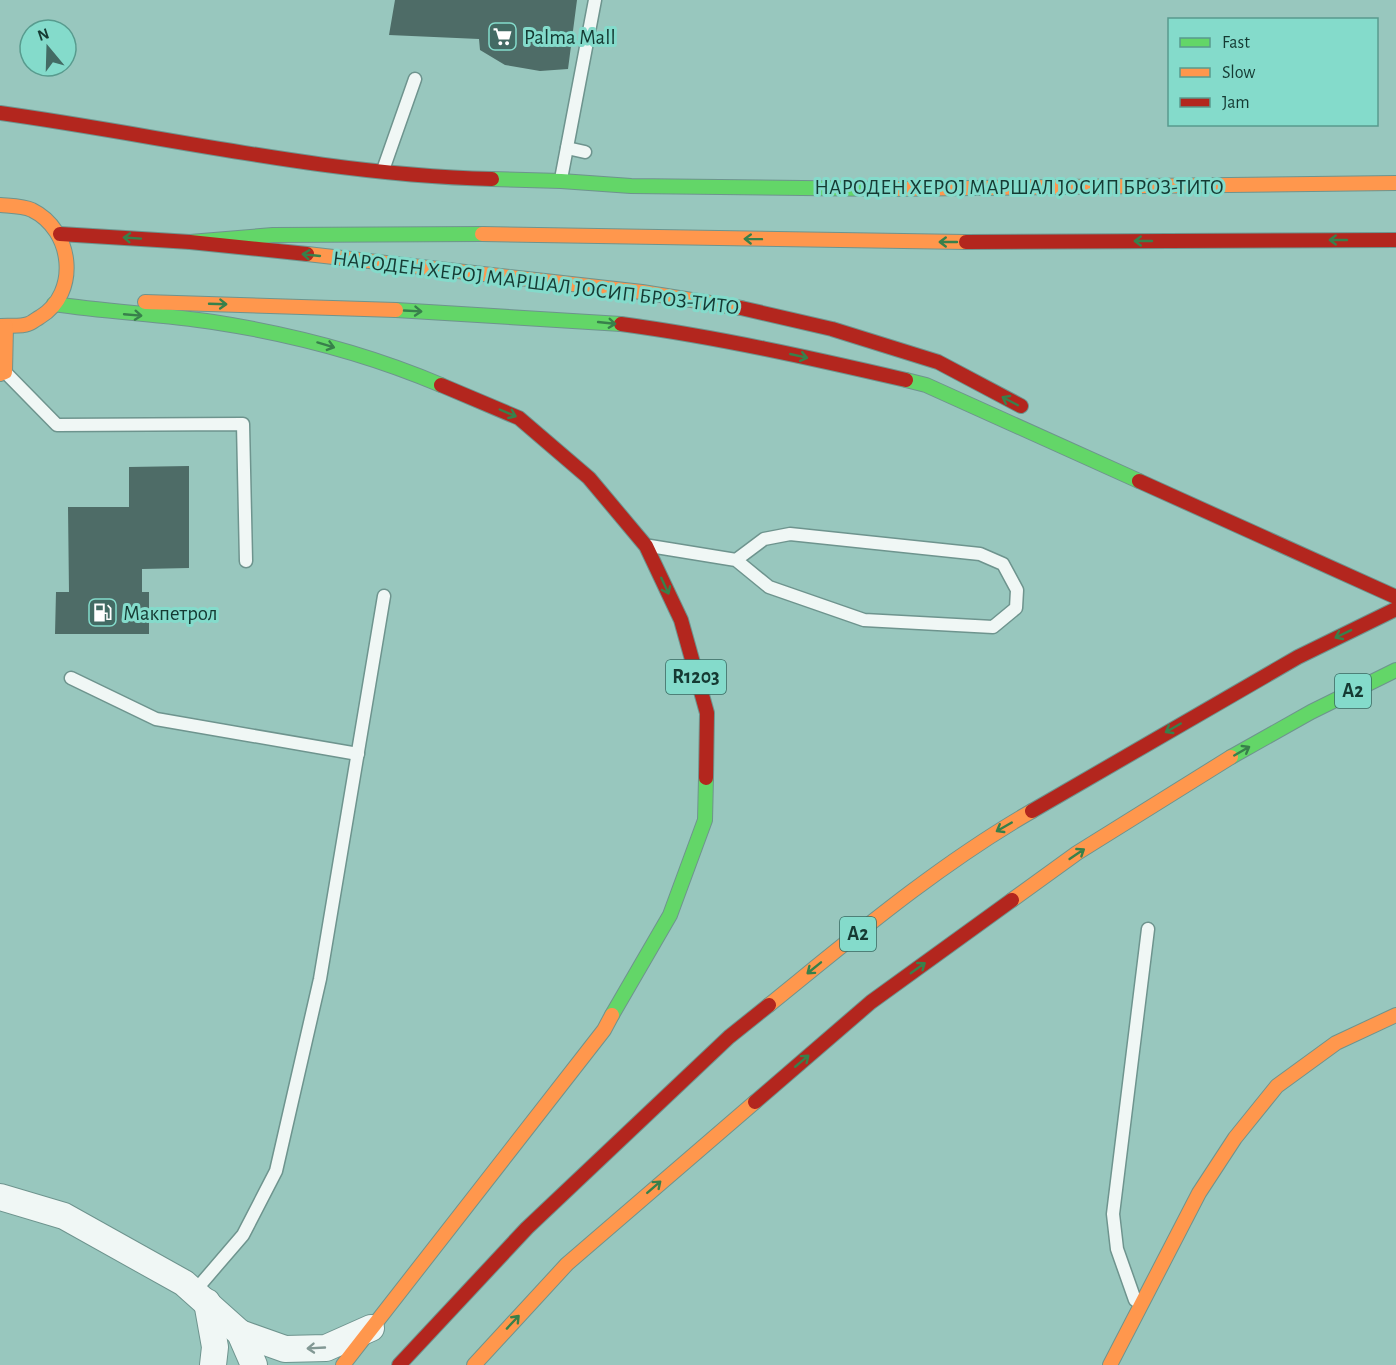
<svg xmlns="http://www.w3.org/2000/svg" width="1396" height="1365" viewBox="0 0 1396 1365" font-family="'Alegreya Sans',sans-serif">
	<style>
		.building { fill: #4e6c67 }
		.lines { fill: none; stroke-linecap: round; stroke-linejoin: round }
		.lane-casing { stroke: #6e948e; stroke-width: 15 }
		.street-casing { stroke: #6e948e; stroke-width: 28 }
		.fast-casing { stroke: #6e948e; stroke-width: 16 }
		.slow-casing { stroke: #6e948e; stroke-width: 16 }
		.jam-casing { stroke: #6e948e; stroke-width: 16 }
		.lane { stroke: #f0f7f5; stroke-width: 12 }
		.street { stroke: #f0f7f5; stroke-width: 26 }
		.fast { stroke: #63d668; stroke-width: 14 }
		.slow { stroke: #ff974d; stroke-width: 14 }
		.jam { stroke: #b3261e; stroke-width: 14 }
		.oneway { stroke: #38804b }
		.oneway2 { stroke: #829894 }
		.labels { text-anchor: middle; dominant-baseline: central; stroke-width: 6; stroke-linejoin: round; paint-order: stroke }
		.shield { fill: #84dbcb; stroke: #366a61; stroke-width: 1.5 }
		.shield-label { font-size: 20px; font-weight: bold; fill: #153a33 }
		.poi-label { font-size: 21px; fill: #153a33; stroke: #84dbcb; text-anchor: start }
		.street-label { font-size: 21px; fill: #153a33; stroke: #84dbcb }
	</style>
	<rect width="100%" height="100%" fill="#98c7be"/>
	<g class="building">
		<polygon points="395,0 577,0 568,69 540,71 505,65 480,50 479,39 389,35"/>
		<polygon points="189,466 189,568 142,569 142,592 149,592 149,634 55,634 56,592 69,592 68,507 129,507 129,467"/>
	</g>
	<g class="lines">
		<defs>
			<g id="lane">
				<polyline points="567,148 585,152"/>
				<polyline points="383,170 415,79"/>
				<polyline points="561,179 595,0"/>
				<polyline points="6,373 57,425 243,424 246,561"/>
				<polyline points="650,546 736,560 769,587 864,620 993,627 1016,608 1017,590 1003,564 980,554 790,534 764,539 736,560"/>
				<polyline points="71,678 156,719 358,754"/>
				<polyline points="194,1292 243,1235 276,1171 320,979 384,596"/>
				<polyline points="1135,1300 1117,1249 1113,1214 1148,929"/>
			</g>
			<g id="street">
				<polyline points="0,1197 64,1216 184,1283 240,1333 254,1365"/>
				<polyline points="207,1302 215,1347 213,1365"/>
				<polyline points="240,1333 285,1349 326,1348 371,1328"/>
			</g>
			<g id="fast">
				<polyline points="492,179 561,181 631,186 883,189"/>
				<polyline points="190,242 273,235 482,234"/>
				<path d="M54 304C107 312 160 314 213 322 291 334 368 354 441 385"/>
				<polyline points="396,310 621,324"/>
				<polyline points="906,380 926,385 1139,481"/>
				<polyline points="1231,757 1311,712 1396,670"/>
				<polyline points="612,1015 670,915 705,820 706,778"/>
			</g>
			<g id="slow">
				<polyline points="883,189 1396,183"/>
				<path d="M0 205C10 206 23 206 32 210 73 230 80 293 40 317 36 319 32 323 28 324 20 327 9 325 0 326"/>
				<polyline points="482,234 966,242"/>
				<polyline points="307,254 642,292 741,308"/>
				<polyline points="145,302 396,310"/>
				<polyline points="0,374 5,372 6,326"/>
				<polyline points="1012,900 1077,853 1231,757"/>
				<path d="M769 1005C853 937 938 865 1032 811"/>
				<polyline points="343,1365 604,1030 612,1015"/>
				<polyline points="474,1365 567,1264 755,1102"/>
				<polyline points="1110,1365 1199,1193 1235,1138 1277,1086 1336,1043 1396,1015"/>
			</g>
			<g id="jam">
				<path d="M0 113C164 136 326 175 492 179"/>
				<polyline points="60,234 190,242 307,254"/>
				<polyline points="966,242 1396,240"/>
				<polyline points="741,308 832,329 938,362 1021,406"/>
				<path d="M621 324C717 337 811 358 906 380"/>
				<polyline points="441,385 519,418 589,478 646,546 681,620 707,713 706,778"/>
				<polyline points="1139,481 1396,597"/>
				<polyline points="1032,811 1298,657 1396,609"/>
				<polyline points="755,1102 871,1002 1012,900"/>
				<polyline points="399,1365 527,1228 729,1037 769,1005"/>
			</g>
		</defs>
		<use href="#lane" class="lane-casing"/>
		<use href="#street" class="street-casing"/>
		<use href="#fast" class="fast-casing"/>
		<use href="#slow" class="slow-casing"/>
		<use href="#jam" class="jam-casing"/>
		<use href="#lane" class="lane"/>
		<use href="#street" class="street"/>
		<use href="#fast" class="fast"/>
		<use href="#slow" class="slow"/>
		<use href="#jam" class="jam"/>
	</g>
	<defs><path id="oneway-shaft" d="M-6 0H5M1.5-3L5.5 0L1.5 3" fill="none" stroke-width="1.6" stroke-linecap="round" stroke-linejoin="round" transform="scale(1.5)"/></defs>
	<g class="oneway">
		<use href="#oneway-shaft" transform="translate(132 238) rotate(-176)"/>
		<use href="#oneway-shaft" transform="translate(753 239) rotate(-179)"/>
		<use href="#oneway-shaft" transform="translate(1338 240) rotate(180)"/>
		<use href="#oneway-shaft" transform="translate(1143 241) rotate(180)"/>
		<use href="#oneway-shaft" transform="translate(948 242) rotate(180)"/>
		<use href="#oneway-shaft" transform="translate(311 255) rotate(-174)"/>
		<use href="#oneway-shaft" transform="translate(218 304) rotate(2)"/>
		<use href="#oneway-shaft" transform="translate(413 311) rotate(3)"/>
		<use href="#oneway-shaft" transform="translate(133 315) rotate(5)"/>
		<use href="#oneway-shaft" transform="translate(607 323) rotate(6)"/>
		<use href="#oneway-shaft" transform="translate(326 345) rotate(17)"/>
		<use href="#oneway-shaft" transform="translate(799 356) rotate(13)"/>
		<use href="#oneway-shaft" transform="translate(1010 401) rotate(-152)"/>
		<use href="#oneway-shaft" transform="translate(508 413) rotate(23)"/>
		<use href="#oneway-shaft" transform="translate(665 586) rotate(65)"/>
		<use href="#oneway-shaft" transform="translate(1343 634) rotate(154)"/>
		<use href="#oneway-shaft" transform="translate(1173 728) rotate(150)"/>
		<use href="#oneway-shaft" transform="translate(1242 751) rotate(-30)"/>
		<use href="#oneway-shaft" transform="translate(1004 827) rotate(150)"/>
		<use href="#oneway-shaft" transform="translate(1077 854) rotate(-34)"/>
		<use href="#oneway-shaft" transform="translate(814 968) rotate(141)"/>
		<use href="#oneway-shaft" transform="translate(918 968) rotate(-36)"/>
		<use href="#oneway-shaft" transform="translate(802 1061) rotate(-40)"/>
		<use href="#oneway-shaft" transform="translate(654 1187) rotate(-41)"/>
		<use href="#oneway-shaft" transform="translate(513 1322) rotate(-47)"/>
	</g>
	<use class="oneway2" href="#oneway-shaft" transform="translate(316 1348) rotate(177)"/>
	<defs>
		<symbol id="supermarket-square" viewBox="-11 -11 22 22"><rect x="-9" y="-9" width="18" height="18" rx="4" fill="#436b64" stroke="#84dbcb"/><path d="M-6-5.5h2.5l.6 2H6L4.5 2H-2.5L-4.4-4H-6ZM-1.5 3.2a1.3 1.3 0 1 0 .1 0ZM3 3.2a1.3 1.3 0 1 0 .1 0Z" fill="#fff"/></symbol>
		<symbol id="fuel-square" viewBox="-11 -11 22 22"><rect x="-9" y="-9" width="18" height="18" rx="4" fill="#436b64" stroke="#84dbcb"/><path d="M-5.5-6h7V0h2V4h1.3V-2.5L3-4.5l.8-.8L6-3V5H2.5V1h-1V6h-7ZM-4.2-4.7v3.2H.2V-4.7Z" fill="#fff"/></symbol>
	</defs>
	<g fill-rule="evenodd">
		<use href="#supermarket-square" x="486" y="20" width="33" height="33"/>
		<use href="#fuel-square" x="86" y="596" width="33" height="33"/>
	</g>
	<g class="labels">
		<g class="shield">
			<rect x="666" y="660" width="60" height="34" rx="4.5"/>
			<rect x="1335" y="674" width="36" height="34" rx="4.5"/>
			<rect x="840" y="917" width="36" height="34" rx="4.5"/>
		</g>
		<g class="shield-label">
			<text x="696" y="677">R1203</text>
			<text x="1353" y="691">A2</text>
			<text x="858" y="934">A2</text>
		</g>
		<g class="poi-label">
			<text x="524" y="37">Palma Mall</text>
			<text x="123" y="613">Макпетрол</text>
		</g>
		<g class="street-label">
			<text x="1019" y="187">НАРОДЕН ХЕРОЈ МАРШАЛ ЈОСИП БРОЗ-ТИТО</text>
			<text transform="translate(536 283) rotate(7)">НАРОДЕН ХЕРОЈ МАРШАЛ ЈОСИП БРОЗ-ТИТО</text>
		</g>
	</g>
	<rect x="1168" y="18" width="210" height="108" fill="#84dbcb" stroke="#589b8e" stroke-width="1.5"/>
	<rect x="1180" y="38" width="30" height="9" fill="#63d668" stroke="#589b8e" stroke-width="1.5"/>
	<text x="1222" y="48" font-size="18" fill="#153a33">Fast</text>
	<rect x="1180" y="68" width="30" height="9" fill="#ff974d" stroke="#589b8e" stroke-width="1.5"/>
	<text x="1222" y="78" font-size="18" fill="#153a33">Slow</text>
	<rect x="1180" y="98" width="30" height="9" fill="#b3261e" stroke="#589b8e" stroke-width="1.5"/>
	<text x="1222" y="108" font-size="18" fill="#153a33">Jam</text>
	<g transform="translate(48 48) rotate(341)"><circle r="28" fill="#84dbcb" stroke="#589b8e" stroke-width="1.5"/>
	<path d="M0-4.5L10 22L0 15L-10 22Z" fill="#436b64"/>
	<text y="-9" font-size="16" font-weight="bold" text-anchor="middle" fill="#153a33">N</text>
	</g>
</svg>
